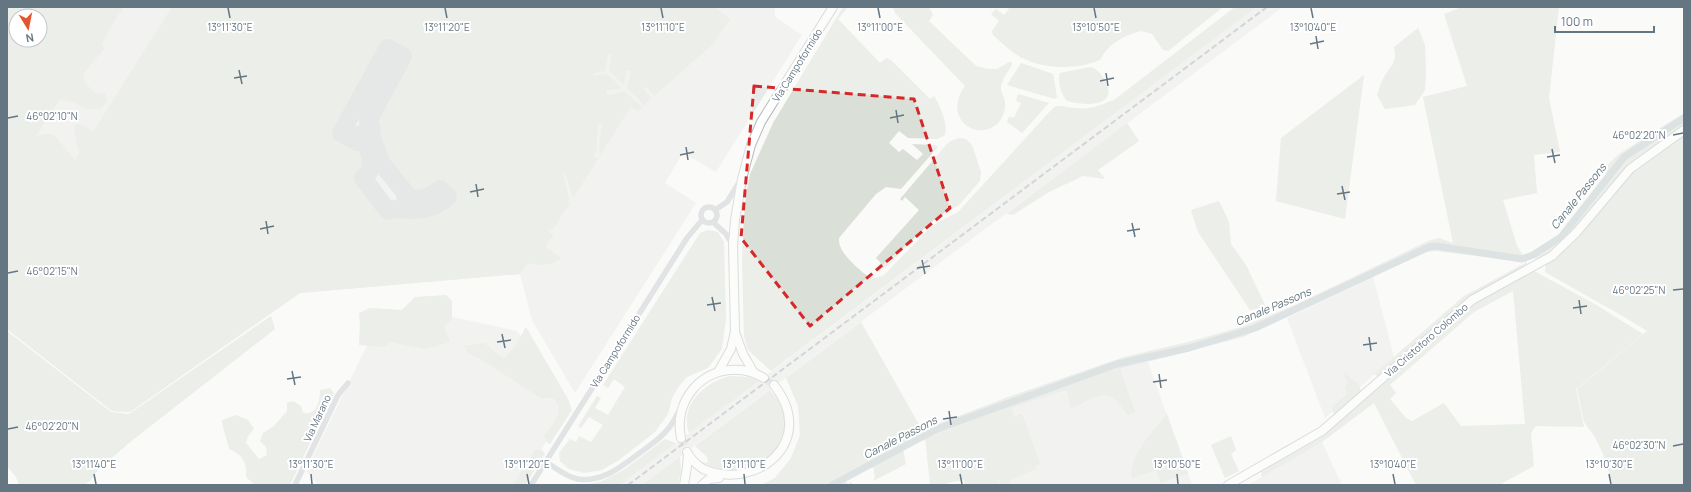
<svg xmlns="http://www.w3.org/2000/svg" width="1691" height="492" viewBox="0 0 1691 492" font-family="Manrope,sans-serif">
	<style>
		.built { fill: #e8e9e9; fill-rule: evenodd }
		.green { fill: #dadfd7; fill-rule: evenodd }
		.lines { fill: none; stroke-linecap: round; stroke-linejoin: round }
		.canal { stroke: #bbc7cb; stroke-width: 7 }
		.taxiway { stroke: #ced2d4; stroke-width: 18 }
		.primary-tunnel { stroke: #d5d9db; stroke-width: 8; stroke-dasharray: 8 4; stroke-linecap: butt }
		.secondary-casing { stroke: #b3babf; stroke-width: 10 }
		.primary-casing { stroke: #b5babe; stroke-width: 10 }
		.street { stroke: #c3c8cc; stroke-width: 5.5 }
		.secondary { stroke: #fff; stroke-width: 8 }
		.primary { stroke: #fff; stroke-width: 8 }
		.rail { stroke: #a2aab0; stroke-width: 2; stroke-dasharray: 6 3; stroke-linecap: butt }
		.marked { fill: none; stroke: #d62828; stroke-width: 3; stroke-dasharray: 8 5; stroke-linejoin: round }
		.ticks { fill: none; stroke: #657683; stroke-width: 1.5 }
		.labels { text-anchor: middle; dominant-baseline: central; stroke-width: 4; stroke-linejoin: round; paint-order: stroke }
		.street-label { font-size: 10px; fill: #657683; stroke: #fff }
		.water-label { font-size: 11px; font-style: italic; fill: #60757c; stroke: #fff }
		.ticks-label { font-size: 10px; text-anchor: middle; fill: #657683; stroke: #fff; stroke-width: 4; stroke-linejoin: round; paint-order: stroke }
	</style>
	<rect width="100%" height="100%" fill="#fafaf8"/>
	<g class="built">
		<path d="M7 7H775V17L802 35 716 172 683 153 665 183 696 203 575 393 532 320 520 274 300 293 130 412 112 411 7 329ZM16 16H40V40H16Z"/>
		<polygon points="1257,7 1283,7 642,485 620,485"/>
		<polygon points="1373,277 1394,357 1325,418 1287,318"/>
		<polygon points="439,314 517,331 569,406 519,485 319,485 306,471 371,337"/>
		<polygon points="1148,362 1192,485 999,485 983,418 1067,390 1119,369"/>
		<polygon points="1322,442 1342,485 1248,485"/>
	</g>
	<g class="green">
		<path d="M7 7H124L113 23 102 44 104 49 83 74 86 84 96 94 105 93 107 102 100 109H86L75 103 60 99 36 136 47 134 54 135 75 160 80 152 78 150 74 127 77 124 87 127 93 132 172 7H714L730 19 714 43 654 96 647 87 644 88V90L652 98 644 105 627 88 631 72 630 71H626L624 85 609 71 612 53 608 54 605 71 594 73V76L607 74 622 88 607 90V94L610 95 624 91 642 107 637 111 631 107 600 155 599 153 601 129 603 125 598 123 596 153 594 154 595 157 598 159 573 198 566 174 563 175 569 198 568 201 570 203 553 229H549L548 230 551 234 554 233 545 247 561 258C552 266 539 266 528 263L520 274 300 293 130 412 112 411 7 329ZM16 16H40V40H16ZM388 48 403 56 368 121 370 124 373 141 382 164 407 195 405 197C419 201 429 198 440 189L448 197C429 213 414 209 390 209L388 211 363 178 370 171 371 159 365 137 360 134 356 142 341 133Z"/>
		<path d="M843 7H848L838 19 880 63 886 58 891 60 930 99 934 96C939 104 950 127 944 136L937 139 908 138 899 131 889 143 899 152 903 149 917 160 923 154 912 144 935 145 938 147 901 189 886 187 876 194 839 238C839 241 839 245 841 248 844 256 861 272 868 276 873 279 879 278 884 275L926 232 937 223 958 212 1054 107C1061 104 1068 108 1076 108 1090 110 1101 105 1114 100L1235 7H1257L771 371 748 350 744 336 742 262 744 217 746 195 750 174 773 123Z"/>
		<path d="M893 7H929L933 15 929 21 976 66 988 69H997L1011 61 1012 65C1008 72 1000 81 1001 90 1001 93 1003 95 1004 98 1007 106 1004 115 999 122 979 144 941 119 965 86L895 13Z"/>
		<path d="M1007 7H1223L1168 51 1163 50 1152 34 1141 31C1124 35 1108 44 1100 60 1076 70 1040 70 1017 55 1009 50 1001 42 993 35L992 31 999 21 991 14 996 9 1004 15 1009 9Z"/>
		<path d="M1462 7H1559L1549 98 1560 152 1534 155 1537 193 1503 200 1517 246 1527 262V267L1471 298 1379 377 1374 374 1464 296 1527 262 1435 251 1426 252 1243 337 1120 369 1135 412 1127 415C1109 384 1098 395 1071 409L1067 390 1012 408 1014 417 1022 414 1040 464 1035 466 1036 469 1009 480 1011 485H1002L998 479 999 485H965L964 480 947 483V485H930L925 437 903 449 906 464 873 481 875 477 873 466 846 481 848 484 851 482 853 485H761L775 478 791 458 800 435 798 406 786 378 861 322 922 430 1008 397 1124 357 1192 341 1241 327 1293 306 1428 241 1439 238 1453 243 1423 97 1467 86 1444 14Z"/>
		<path d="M1418 28 1425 45 1426 76 1425 90 1415 105 1385 109 1377 95C1379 90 1380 84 1383 79 1389 67 1398 64 1394 47Z"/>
		<polygon points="1021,63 1053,74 1057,97 1055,99 1007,85"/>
		<path d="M1090 67C1099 68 1113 88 1107 97 1101 107 1077 104 1067 101 1061 95 1057 80 1060 73Z"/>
		<polygon points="1364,75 1345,219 1276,201 1281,138"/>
		<polygon points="1018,94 1049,103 1022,133 1007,122 1009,117 1014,118 1021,103 1016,101"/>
		<polygon points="1684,113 1684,127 1627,167 1568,238 1539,260 1533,256 1533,252 1559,236 1607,173 1603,169 1619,154"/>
		<polygon points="1127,123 1139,141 1098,170 1105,179 1083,176 1049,192 1013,215 1006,214"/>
		<polygon points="1684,135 1684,485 1613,485 1603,454 1595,437 1584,422 1577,389 1647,331 1626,318 1545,272 1546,264 1628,177 1639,166"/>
		<polygon points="959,138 966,139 972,145 981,172 980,181 959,205 931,222 886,267 878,271 875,269 881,263 876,258 919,210 905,197 902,201 900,199 946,145 951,141"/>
		<polygon points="1219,201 1229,222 1231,244 1246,265 1266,307 1250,310 1198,232 1191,210"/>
		<polygon points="708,230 718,232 724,242 726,318 722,349 708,368 687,377 679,386 672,398 668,414 655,432 619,460 602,470 584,473 569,469 560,461 559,453 570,439 576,442 579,436 591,442 603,425 589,417 581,428 578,426 597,396 601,398 595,408 608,415 625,387 614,379 608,388 603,385 700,233"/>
		<path d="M1534 271 1593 303 1643 334 1576 389 1584 427 1536 426 1531 433 1534 466 1499 485H1416L1374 403 1322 442 1262 477 1261 472 1320 438 1469 307ZM1513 291 1525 424 1461 426 1444 403 1412 421 1406 418 1390 399 1396 393 1390 385 1474 312Z"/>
		<polygon points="446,295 452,301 452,319 444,326 450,342 425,349 390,342 385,347 359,345 360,325 359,313 370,308 402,310 415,297"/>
		<polygon points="271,316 275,329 129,443 98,470 90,481 83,485 19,485 16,477 7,466 7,331 111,412 129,414"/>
		<path d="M526 327 568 399 572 410 550 444 547 442 544 436C551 426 567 410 554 399 550 397 546 397 542 399L479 358 468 353 464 346 484 343 504 359 516 345Z"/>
		<polygon points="1343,371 1351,379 1358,383 1361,391 1334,415 1332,407 1347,394 1345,387 1348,383"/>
		<path d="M730 376 748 377 759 381 689 433C679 405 705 382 730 376Z"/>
		<path d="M330 388 334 393 290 485H255L246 477C247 462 243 455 229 449 227 439 223 430 222 420L236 415 248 420 254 429 248 436 246 443 259 459 267 455 266 447 260 441 263 433 274 426 287 411V403L293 401 301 406 303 413C317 416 320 401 320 390Z"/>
		<polygon points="770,390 779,401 785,416 785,430 783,441 770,461 740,475 710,467 703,462 708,463 707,457 695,446"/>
		<path d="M1167 414 1188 473 1161 483 1156 470 1132 478C1127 458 1155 429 1167 414Z"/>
		<polygon points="1231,436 1236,450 1231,454 1239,471 1225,478 1211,445"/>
		<polygon points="665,439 676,443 620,485 585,485 602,481 625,469"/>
		<polygon points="535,450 542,450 545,454 525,485 513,485"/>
		<polygon points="680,457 681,471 678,485 642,485"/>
	</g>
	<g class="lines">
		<polyline class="canal" points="832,485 937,429 1117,364 1189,348 1255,328 1429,247 1436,246 1522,259 1533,255 1561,237 1624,157 1684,118"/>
		<path class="taxiway" d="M388 48 403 56 368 121 370 123 373 141 382 164 407 195 405 197C419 201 429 198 440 189L448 197C427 214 415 209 390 209L388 211 363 178 370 171 371 159 365 137 360 134 357 142 341 133Z"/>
		<g class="primary-tunnel">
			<polyline points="764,378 774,385"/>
			<polyline points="681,438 687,452"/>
		</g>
		<defs>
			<polyline id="secondary" points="1228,485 1322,431 1472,300 1552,256 1576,233 1630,169 1684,130"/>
			<g id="primary">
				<polyline points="735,332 743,354 754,373"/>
				<polyline points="718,372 731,349 735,331 733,245 735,220 742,179 751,145 761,122 833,7"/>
				<path d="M681 438C673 401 702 366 741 370 749 371 757 374 764 378"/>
				<path d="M687 452C690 458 697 465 703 469 758 492 818 440 774 385"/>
				<polyline points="684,485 687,467 688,454"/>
				<polyline points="702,485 709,479 719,478"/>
			</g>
		</defs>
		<use href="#secondary" class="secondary-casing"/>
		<use href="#primary" class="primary-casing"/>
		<g class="street">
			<circle cx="709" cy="215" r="8"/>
			<polyline points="715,210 727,202 740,181"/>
			<polyline points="713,222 726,234 733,245"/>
			<path d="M546 462C556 468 566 477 578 479 603 483 623 465 641 452 650 445 660 439 667 430 673 424 676 417 680 409"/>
			<polyline points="295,485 338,395 348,383"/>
			<polyline points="531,485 687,238 702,220"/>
		</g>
		<use href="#secondary" class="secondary"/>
		<use href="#primary" class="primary"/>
		<polyline class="rail" points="628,485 1267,7"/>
	</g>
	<path d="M0 0H1691V492H0ZM754 86 914 99 950 208 810 326 741 238Z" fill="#fafaf8" fill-opacity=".55" fill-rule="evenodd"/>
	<path class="marked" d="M754 86 914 99 950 208 810 326 741 238Z"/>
	<path class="ticks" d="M228 8 230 18M445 8 447 18M661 8 663 18M878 8 880 18M1094 8 1096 18M1311 8 1313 18M1316 36 1318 49M1310 44 1324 41M239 70 242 84M1106 73 1108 86M234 78 247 76M1100 81 1114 78M896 110 898 123M8 118 18 116M890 118 904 115M1673 135 1683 133M686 147 688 160M1552 149 1555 163M680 155 694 152M1547 157 1560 155M476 184 478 197M1342 186 1345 200M470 192 484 189M1337 194 1350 192M266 221 268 234M1132 223 1135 237M260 229 274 226M1127 231 1140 229M922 260 925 274M917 268 930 266M8 273 18 271M1673 290 1683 289M712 297 715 311M1579 300 1581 314M707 305 721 303M1573 308 1587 306M502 334 505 348M1369 337 1371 351M497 342 511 340M1363 345 1377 343M292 371 295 385M1159 374 1161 388M287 379 301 377M1153 382 1167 380M949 411 951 425M943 419 957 417M8 429 18 427M1673 446 1683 444M94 474 96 484M311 474 312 484M527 474 529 484M744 474 745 484M960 474 962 484M1177 474 1178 484M1393 474 1395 484M1609 474 1611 484"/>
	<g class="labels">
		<g class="street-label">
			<text transform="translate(797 65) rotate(-58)">Via Campoformido</text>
			<text transform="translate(1426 340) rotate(-41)">Via Cristoforo Colombo</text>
			<text transform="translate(615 351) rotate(-58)">Via Campoformido</text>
			<text transform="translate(317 418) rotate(-65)">Via Marano</text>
		</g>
		<g class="water-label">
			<text transform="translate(1578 196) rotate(-51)">Canale Passons</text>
			<text transform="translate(1273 306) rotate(-23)">Canale Passons</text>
			<text transform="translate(900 437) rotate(-27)">Canale Passons</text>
		</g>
	</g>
	<g class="ticks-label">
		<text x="230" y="31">13°11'30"E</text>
		<text x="447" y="31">13°11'20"E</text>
		<text x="663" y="31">13°11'10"E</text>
		<text x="880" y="31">13°11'00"E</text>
		<text x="1096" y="31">13°10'50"E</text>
		<text x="1313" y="31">13°10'40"E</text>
		<text x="52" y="120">46°02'10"N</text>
		<text x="1639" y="139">46°02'20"N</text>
		<text x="52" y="275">46°02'15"N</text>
		<text x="1639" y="294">46°02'25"N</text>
		<text x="52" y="430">46°02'20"N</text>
		<text x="1639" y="449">46°02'30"N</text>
		<text x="94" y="468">13°11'40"E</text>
		<text x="311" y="468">13°11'30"E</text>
		<text x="527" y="468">13°11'20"E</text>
		<text x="744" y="468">13°11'10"E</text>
		<text x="960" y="468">13°11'00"E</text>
		<text x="1177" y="468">13°10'50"E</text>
		<text x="1393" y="468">13°10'40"E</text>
		<text x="1609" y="468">13°10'30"E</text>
	</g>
	<rect width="1691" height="492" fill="none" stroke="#657683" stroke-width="16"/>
	<g transform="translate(28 28) rotate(170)"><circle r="19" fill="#ffffff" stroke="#c1c8cd"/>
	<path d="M0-3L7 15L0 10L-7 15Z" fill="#e4572e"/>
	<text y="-6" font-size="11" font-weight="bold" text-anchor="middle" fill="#657683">N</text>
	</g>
	<path d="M1555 26v6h99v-6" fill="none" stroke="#657683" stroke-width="2"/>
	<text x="1561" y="26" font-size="12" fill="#657683" stroke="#ffffff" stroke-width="3" paint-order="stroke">100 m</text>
</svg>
